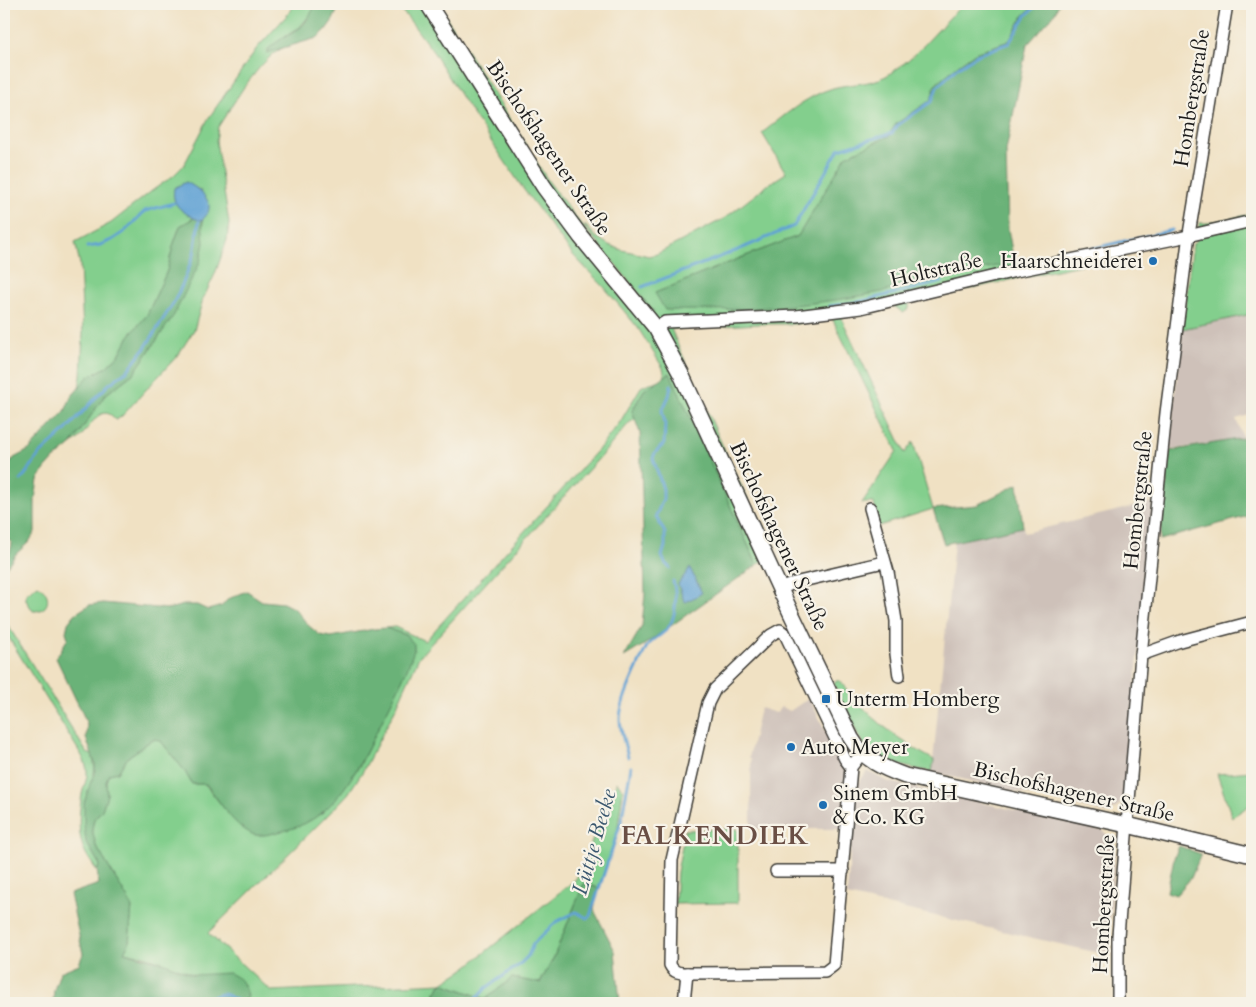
<svg xmlns="http://www.w3.org/2000/svg" width="1256" height="1007" viewBox="0 0 1256 1007" font-family="Cardo,serif">
	<style>
		.industrial { fill: #cec1b9 }
		.green { fill: #83cf8d; stroke: #507654 }
		.forest { fill: #6ab278; stroke: #43674a }
		.water { fill: #61a2d4; stroke: #3e5f78 }
		.lines { fill: none; stroke-linecap: round; stroke-linejoin: round }
		.stream { stroke: #61a2d4; stroke-width: 3 }
		.street-casing { stroke: #3c3a35; stroke-width: 14 }
		.secondary-casing { stroke: #3c3a35; stroke-width: 18 }
		.street { stroke: #fff; stroke-width: 11 }
		.secondary { stroke: #fff; stroke-width: 15 }
		.poi-dot { fill: #1f6fb2; stroke: #f7f3e8; stroke-width: 2 }
		.labels { text-anchor: middle; dominant-baseline: central; stroke-width: 4.5; stroke-linejoin: round; paint-order: stroke }
		.street-label { font-size: 21px; fill: #1c1c1c; stroke: #f7f3e8 }
		.poi-label { font-size: 21px; fill: #1c1c1c; stroke: #f7f3e8; text-anchor: start }
		.water-label { font-size: 22px; font-style: italic; fill: #3b586f; stroke: #f7f3e8 }
		.district-label { font-size: 26px; font-weight: bold; letter-spacing: 1px; fill: #6a4f45; stroke: #f7f3e8 }
	</style>
	<rect width="100%" height="100%" fill="#f7f3e8"/>
	<filter id="ink" filterUnits="userSpaceOnUse"><feTurbulence type="fractalNoise" baseFrequency=".02" numOctaves="2"/><feDisplacementMap in="SourceGraphic" scale="10" xChannelSelector="R" yChannelSelector="G"/><feConvolveMatrix kernelMatrix="1 2 1 2 8 2 1 2 1" color-interpolation-filters="sRGB"/></filter>
	<filter id="wash" filterUnits="userSpaceOnUse"><feTurbulence type="fractalNoise" baseFrequency=".0096" numOctaves="4" result="noise"/><feDisplacementMap in="SourceGraphic" scale="20" xChannelSelector="R" yChannelSelector="G"/><feGaussianBlur stdDeviation="1.12" result="paint"/><feColorMatrix in="noise" values="0 0 0 0 0 0 0 0 0 0 0 0 0 0 0 0 0 1.4 0 .05"/><feComposite in="paint" operator="in"/></filter>
	<g filter="url(#wash)">
		<rect width="100%" height="100%" fill="#f0e1c3"/>
		<g class="industrial">
			<polygon points="1252,314 1252,414 1236,419 1243,438 1169,450 1182,329"/>
			<polygon points="1153,502 1124,800 1116,808 1106,813 932,772 954,542 1023,527 1024,533"/>
			<polygon points="809,698 847,773 858,784 867,771 886,781 1103,830 1111,841 1115,851 1108,955 847,896 851,838 840,829 751,829 751,758 749,758 760,708 776,713 781,707 790,711"/>
		</g>
		<g class="green">
			<path d="M293 4H316L312 12 300 27 280 40 267 50 269 53 276 49 284 47 273 54 260 67 244 87 218 127 216 141 229 223 227 240 215 274 203 299 194 330 178 355 121 417 116 420C102 402 92 424 83 434 80 438 75 442 71 445L105 395 134 373 161 334 203 225 201 191 186 182 189 215 194 218 180 226 173 246 167 271 147 315 129 336 119 355 105 368 88 377 79 388 81 376 83 333 80 264 75 242 111 223 153 190 173 176 184 165 208 119 257 48 289 13Z"/>
			<path d="M391 4H438L549 182 610 263 654 312 584 226H586L595 236 609 245 622 250 649 256 657 254 725 218 769 184 786 173 762 133C784 116 806 96 833 88 851 83 869 85 886 76 915 59 936 31 959 8L966 4H1035L1023 16 1009 41 975 53 957 66 936 85 931 100 896 124 891 135 846 157 798 236 743 257 655 293 856 296 890 290 1014 262 1084 249V264L909 302V309L903 313 893 305 841 317 905 453 913 442 933 509 879 526 874 503H862L897 451 832 318 794 324H758L671 329 732 467 763 530 772 555 757 565 670 373 665 377 663 368 638 328 604 287 573 255 524 190 464 101 434 53 408 18 399 8Z"/>
			<polygon points="1252,214 1252,314 1182,329 1193,243 1196,241 1200,223 1208,223"/>
			<path d="M661 380 644 390 632 411 635 420 630 422 602 455 419 657 396 708 363 771 348 794 324 819 208 933 271 991 442 983 464 969 575 880C586 865 588 850 595 833 601 816 610 799 617 782L623 790 616 840 598 888 584 883 553 959 540 983 512 978 486 999 442 983 435 992V1003H244L248 996 165 963 144 956 124 952 129 943 132 906 96 846 92 829 94 819 102 810 107 795 106 781 109 774 118 772 128 757 153 739 160 740 184 770 192 784H205L226 811 241 827 321 814 343 789 360 765 390 704 414 650 413 644 406 635 386 628 395 627 425 641 598 450 620 422 641 387 647 384Z"/>
			<path d="M38 585C52 593 51 612 33 611L26 600V594Z"/>
			<path d="M4 619 87 753 92 755C95 765 96 772 91 781L86 842 100 865 97 871C92 863 84 853 82 844 78 831 79 813 81 801 83 780 93 778 82 756L4 630Z"/>
			<path d="M839 680C864 713 897 740 934 760L932 772C910 767 884 765 867 748 857 738 841 698 833 683Z"/>
			<polygon points="1252,771 1252,804 1232,817 1217,774"/>
			<polygon points="738,829 738,903 675,904 677,872 685,830"/>
		</g>
		<g class="forest">
			<path d="M316 4 333 6 340 4 333 20 325 31 317 38 266 53C274 40 290 36 301 27 307 21 312 12 316 4Z"/>
			<path d="M1035 4H1059L1053 16 1027 45 1006 151 1008 229 1014 262C948 277 881 295 813 303 765 309 714 311 665 310L655 293 743 257 798 236 846 156 891 135V131L896 124 931 100 935 85 957 66 975 53 1009 41 1023 16Z"/>
			<path d="M194 218 202 220 204 243 200 262 174 315 134 373 105 395 71 445 54 459 45 469 38 480 35 499V532L29 542 16 554 4 570C4 559 11 554 12 543L4 536V482L5 470 14 458 29 450 65 411 71 397 88 377 105 368 119 355 129 336 147 315 167 271 173 246 180 226Z"/>
			<polygon points="670,373 757,565 644,645 624,657 642,626 645,593 640,433 632,411 644,390"/>
			<polygon points="1243,438 1252,469 1252,515 1160,540 1170,451"/>
			<polygon points="1018,484 1023,527 944,544 933,509 977,505"/>
			<path d="M247 591 262 601 283 603 295 609 309 626 320 635 331 637 374 629 386 628 406 635 414 644V650C406 675 393 699 381 723 365 754 348 792 320 814 307 824 294 829 278 832 271 834 259 837 252 834 231 824 220 801 206 784H192L184 770 160 740 153 739 128 757 118 772 109 774 106 781 107 795 102 810 94 819 92 829 96 846 132 906 129 943 124 952 165 963 193 975 229 973 241 980 246 989 248 996 244 1003H53L54 990 60 972 79 964 83 954 70 894 99 884 97 871 100 865 86 842 84 824V803L91 781 95 774V763L86 738 87 723 56 658 68 638 66 632 68 623 75 614 89 605 103 603 168 609 184 605H197L208 610 222 606 228 599Z"/>
			<polygon points="1179,846 1201,854 1191,878 1176,895 1167,892 1174,858"/>
			<polygon points="584,883 598,888 594,910 615,951 620,1003 435,1003 435,993 442,983 486,999 512,978 540,983 553,959"/>
		</g>
		<g class="water">
			<path d="M186 182C200 189 220 205 202 220 196 220 192 217 187 214 176 207 172 201 174 188Z"/>
			<polygon points="690,568 702,593 686,602 684,601 678,584"/>
		</g>
		<g class="lines">
			<g class="stream">
				<polyline points="87,247 100,245 112,240 124,232 145,211 174,203"/>
				<polyline points="1034,262 1172,230"/>
				<polyline points="642,287 738,250 794,226 839,149 892,133 898,125 932,101 937,87 957,68 977,55 1009,43 1025,17 1037,4"/>
				<polyline points="830,306 858,302 942,282"/>
				<polyline points="21,480 40,454 64,432 108,385 128,370 145,348 174,302 183,283 194,254 199,221"/>
				<polyline points="670,568 665,563 662,556 665,546 665,533 656,516 663,499 663,489 653,458 655,453 664,444 665,423 662,411 669,396 671,385"/>
				<path d="M628 757C625 745 620 731 620 718 621 698 638 667 646 648 652 639 661 636 667 629 677 618 677 594 673 581"/>
				<polyline points="148,995 179,995 204,999 222,994 229,996 242,1003"/>
				<polyline points="468,1003 478,997 486,988 519,965 528,956 533,944 556,922 576,912 587,918 590,916 621,822 631,767"/>
			</g>
		</g>
	</g>
	<g filter="url(#ink)">
		<g class="lines">
			<defs>
				<g id="street">
					<polyline points="656,328 665,322 796,316 861,308 1016,271 1179,238 1252,221"/>
					<polyline points="870,508 888,572 896,621 896,654 899,676"/>
					<polyline points="780,589 794,583 884,562"/>
					<polyline points="1141,655 1180,641 1252,622"/>
					<path d="M851 767 834 965 825 972 687 973C679 973 674 973 670 965L672 860 708 703 715 689 771 635 780 630 785 634 845 759 851 767 862 753"/>
					<polyline points="776,871 843,871"/>
					<polyline points="684,1003 687,973"/>
					<polyline points="1118,1003 1118,936 1123,873 1141,655 1166,413 1189,234 1227,4"/>
				</g>
				<path id="secondary" d="M428 4 544 187 581 237 656 328 681 374 791 613 851 738C864 760 883 768 905 776L1127 825 1252 855"/>
			</defs>
			<use href="#street" class="street-casing"/>
			<use href="#secondary" class="secondary-casing"/>
			<use href="#street" class="street"/>
			<use href="#secondary" class="secondary"/>
		</g>
	</g>
	<g class="poi-dot">
		<circle cx="1153" cy="261" r="5"/>
		<rect x="821" y="694" width="10" height="10" rx="2.5"/>
		<circle cx="791" cy="747" r="5"/>
		<circle cx="823" cy="805" r="5"/>
	</g>
	<g class="labels">
		<g class="street-label">
			<text transform="translate(1192 98) rotate(-81)">Hombergstraße</text>
			<text transform="translate(549 148) rotate(56)">Bischofshagener Straße</text>
			<text transform="translate(936 270) rotate(-13)">Holtstraße</text>
			<text transform="translate(1138 500) rotate(-84)">Hombergstraße</text>
			<text transform="translate(779 536) rotate(65)">Bischofshagener Straße</text>
			<text transform="translate(1074 792) rotate(13)">Bischofshagener Straße</text>
			<text transform="translate(1104 904) rotate(-87)">Hombergstraße</text>
		</g>
		<g class="poi-label">
			<text x="1143" y="261" text-anchor="end">Haarschneiderei</text>
			<text x="836" y="699">Unterm Homberg</text>
			<text x="801" y="747">Auto Meyer</text>
			<text x="833" y="793">Sinem GmbH<tspan x="833" dy="24">&amp; Co. KG</tspan></text>
		</g>
		<g class="water-label">
			<text transform="translate(594 842) rotate(-74)">Lüttje Beeke</text>
		</g>
		<g class="district-label">
			<text x="715" y="835">FALKENDIEK</text>
		</g>
	</g>
	<rect width="1256" height="1007" fill="none" stroke="#f7f3e8" stroke-width="20"/>
</svg>
